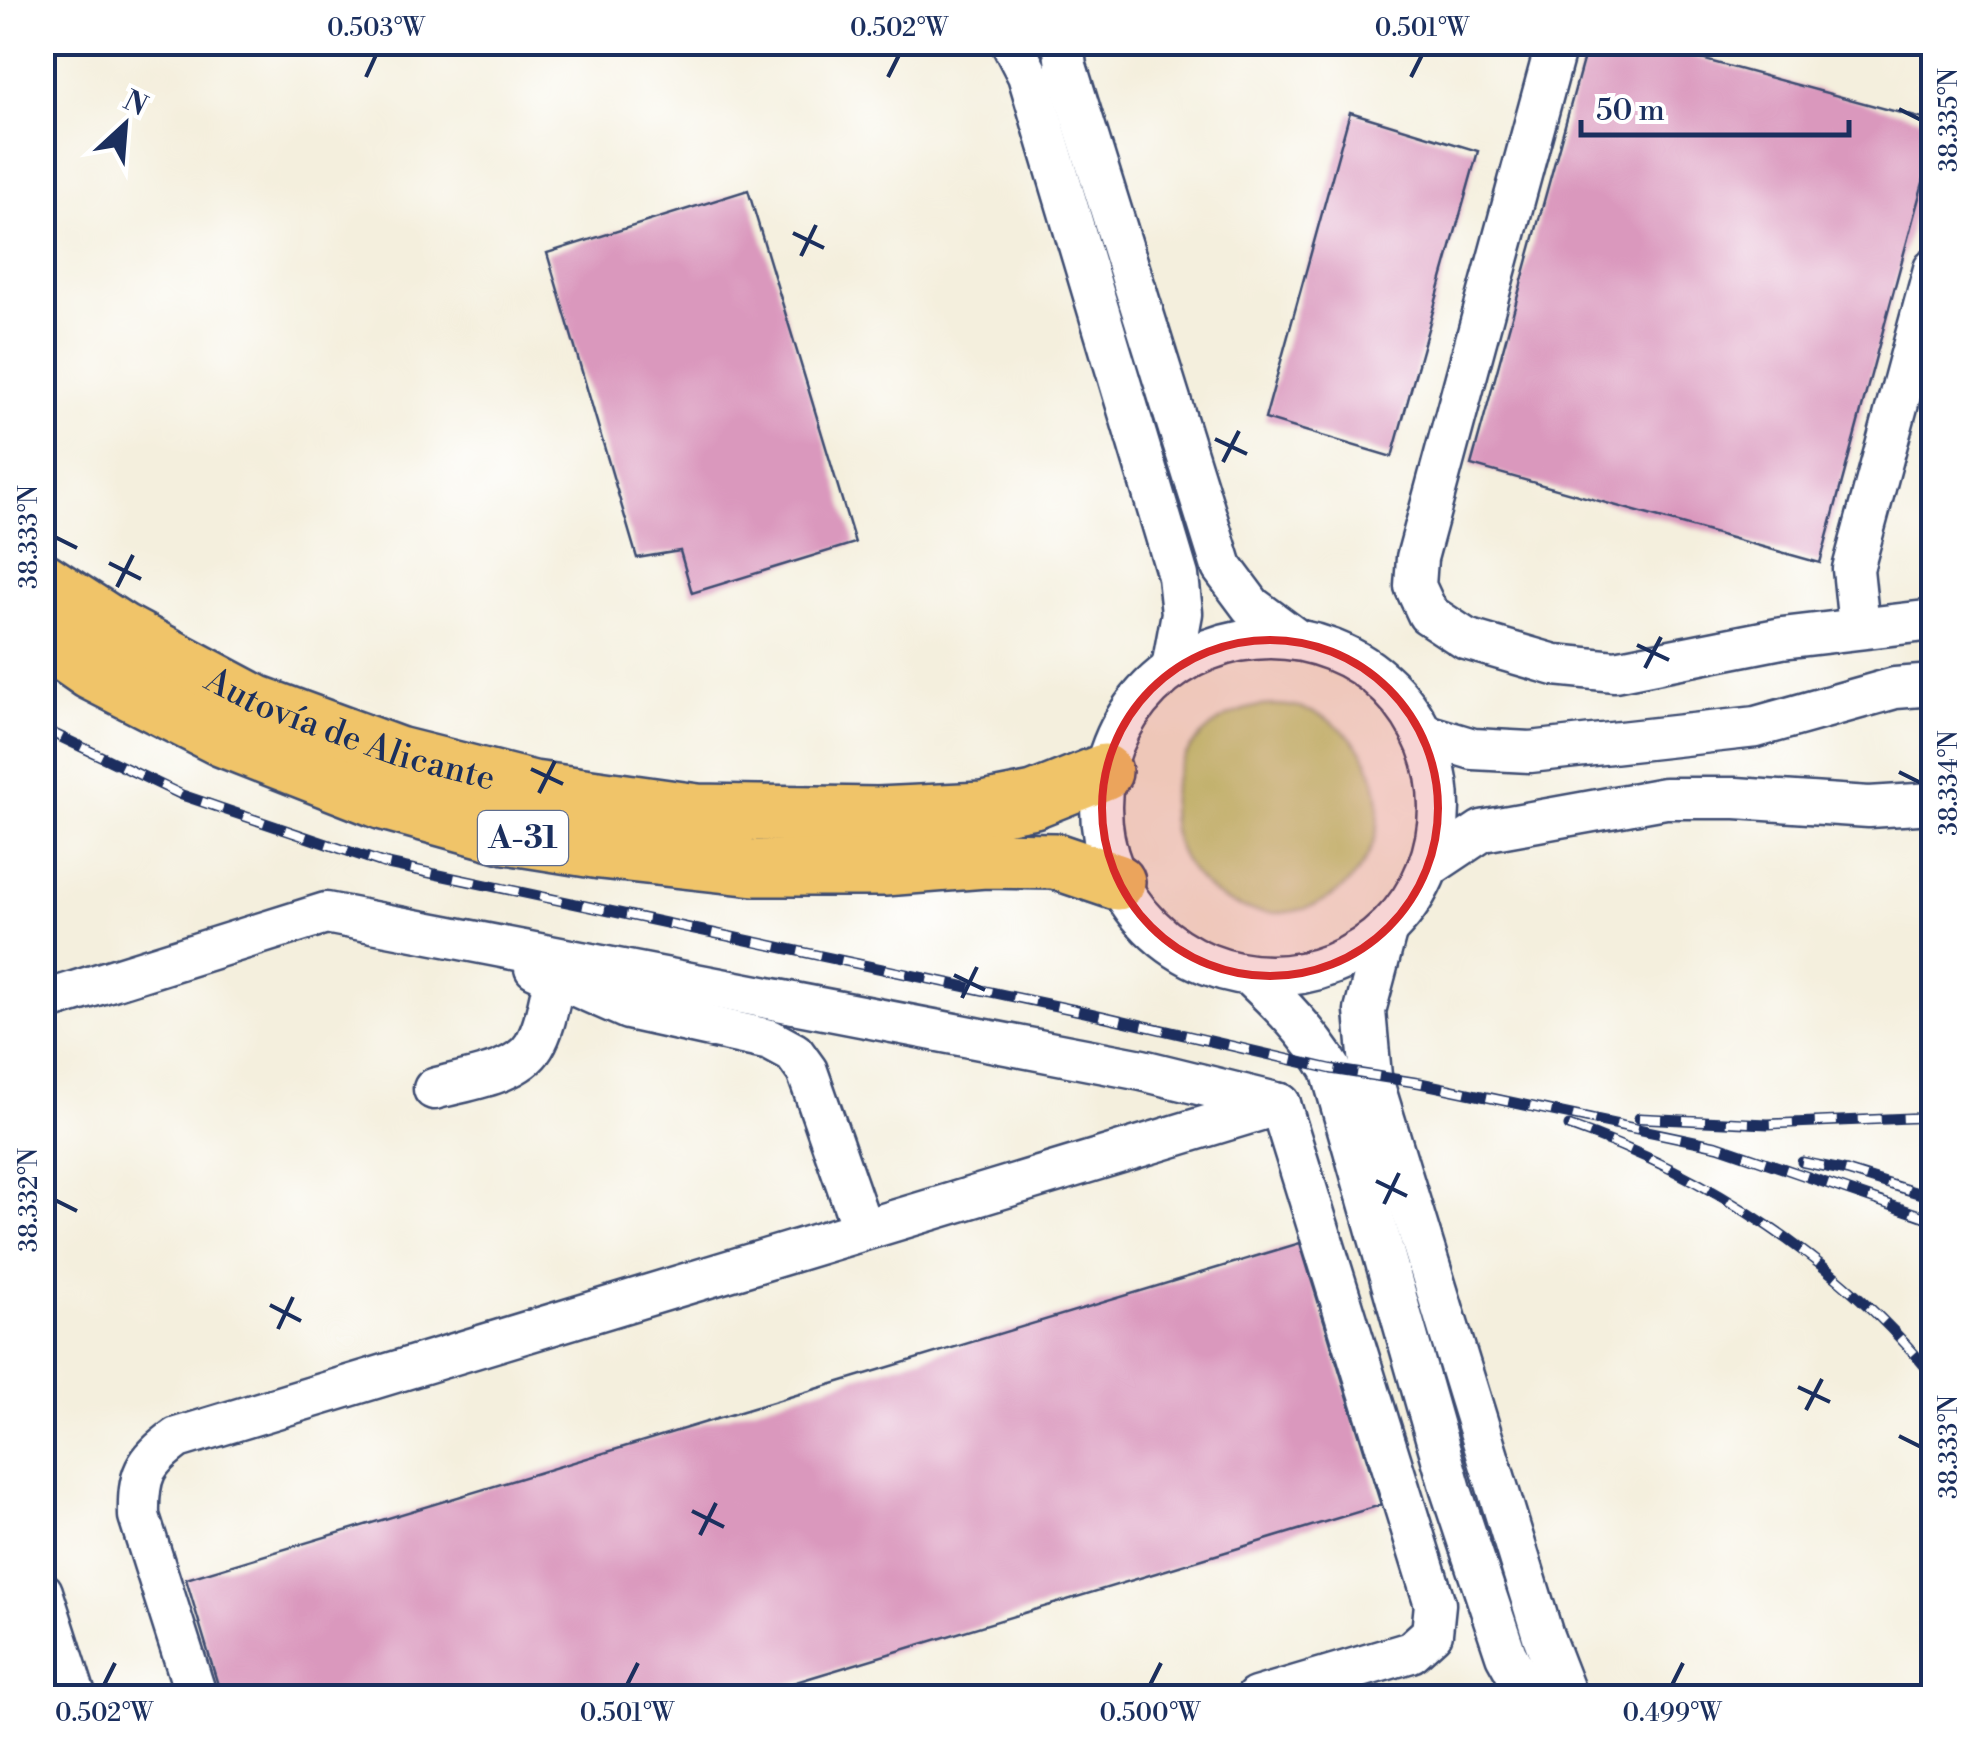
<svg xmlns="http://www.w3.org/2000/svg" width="1976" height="1740" viewBox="0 0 1976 1740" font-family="'Libre Bodoni',serif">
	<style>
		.green { fill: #bad277; stroke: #6a806a; stroke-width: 2.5 }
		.building { fill: #da98bd }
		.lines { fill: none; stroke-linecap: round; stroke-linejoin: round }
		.minor-casing { stroke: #3c4c71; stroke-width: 45 }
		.highway-casing { stroke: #3c4c71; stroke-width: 60 }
		.minor { stroke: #fff; stroke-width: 40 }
		.highway { stroke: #f0c469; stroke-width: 55 }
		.rail-casing { stroke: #1b2f5e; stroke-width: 11 }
		.rail { stroke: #fff; stroke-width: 8; stroke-dasharray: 22; stroke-linecap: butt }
		.marked { fill: #d62828; fill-opacity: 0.2; stroke: #d62828; stroke-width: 8; stroke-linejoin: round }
		.ticks { fill: none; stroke: #1b2f5e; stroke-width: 4 }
		.labels { text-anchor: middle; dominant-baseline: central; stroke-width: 8; stroke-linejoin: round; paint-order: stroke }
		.shield { fill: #fff; stroke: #5f6d8e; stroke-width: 2.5 }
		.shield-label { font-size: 32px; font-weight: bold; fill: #1b2f5e }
		.street-label { font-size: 35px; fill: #1b2f5e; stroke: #fff }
		.neatline { fill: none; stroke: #1b2f5e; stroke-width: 4 }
		.ticks-label { font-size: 25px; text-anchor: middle; fill: #1b2f5e }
	</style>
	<rect width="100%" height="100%" fill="#fff"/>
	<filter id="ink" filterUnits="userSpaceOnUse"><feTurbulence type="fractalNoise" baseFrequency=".01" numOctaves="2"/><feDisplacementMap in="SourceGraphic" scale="20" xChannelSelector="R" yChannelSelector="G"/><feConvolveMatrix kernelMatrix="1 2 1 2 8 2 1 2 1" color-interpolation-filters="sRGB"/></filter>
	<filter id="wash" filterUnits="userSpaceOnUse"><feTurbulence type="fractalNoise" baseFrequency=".0048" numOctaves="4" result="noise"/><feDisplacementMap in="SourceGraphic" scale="40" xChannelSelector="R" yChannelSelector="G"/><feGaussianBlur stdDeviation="2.25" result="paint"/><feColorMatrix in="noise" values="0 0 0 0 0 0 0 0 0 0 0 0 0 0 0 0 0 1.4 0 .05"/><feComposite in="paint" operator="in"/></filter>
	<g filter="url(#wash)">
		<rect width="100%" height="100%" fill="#f4efdd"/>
		<circle class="green" cx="1275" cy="809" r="104"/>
		<g id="blocks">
			<g class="building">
				<polygon points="1588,42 1639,42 1934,122 1934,142 1820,563 1471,465"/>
				<polygon points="1350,112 1478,151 1392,457 1265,419"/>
				<polygon points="748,190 855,543 692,593 680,551 637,558 547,253"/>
				<polygon points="1300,1243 1381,1505 743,1698 222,1698 186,1579"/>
			</g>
		</g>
	</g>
	<g filter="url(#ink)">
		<use href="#blocks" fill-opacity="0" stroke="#3c4c71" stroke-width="2.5"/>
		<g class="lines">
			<defs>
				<g id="minor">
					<polyline points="1011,42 1028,75 1178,576 1182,613 1172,668"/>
					<polyline points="1063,42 1066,66 1222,567 1251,606 1297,640"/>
					<polyline points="1557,42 1417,558 1415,586 1428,614 1466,639 1555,665 1615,671 1782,638 1934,620"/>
					<polyline points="1859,627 1853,569 1934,269"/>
					<circle cx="1270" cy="807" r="169"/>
					<polyline points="1423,734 1473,749 1530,752 1756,727 1895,688 1934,685"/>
					<polyline points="1431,865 1482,831 1665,798 1736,798 1869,807 1934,803"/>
					<polyline points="1386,932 1365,1011 1371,1076 1543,1636 1567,1698"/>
					<polyline points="535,968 628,1009 770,1040 794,1053 807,1071 862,1228"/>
					<path d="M1251 976C1282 1005 1309 1033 1331 1069L1451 1490 1506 1655 1521 1682 1524 1698"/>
					<polyline points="42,1002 326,913 1142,1070 1276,1103"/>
					<path d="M434 1089C464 1080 516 1075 534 1046 546 1026 549 999 555 977"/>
					<polyline points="42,1592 76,1698"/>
					<path d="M197 1698 139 1516C138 1475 144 1462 177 1438L1280 1104"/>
					<polyline points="1256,1698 1411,1652 1432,1633 1435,1604 1280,1104"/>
				</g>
				<g id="highway">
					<path id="s1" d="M42 580 121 631 256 703 398 755 533 789 697 812 878 815 983 810 1034 800 1104 772"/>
					<polyline points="42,638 91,672 223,739 384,802 507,836 601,851 755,868 884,868 985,860 1055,861 1117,882"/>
				</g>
			</defs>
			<use href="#minor" class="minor-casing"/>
			<use href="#highway" class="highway-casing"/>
			<use href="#minor" class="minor"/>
			<use href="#highway" class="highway"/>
			<defs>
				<g id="rail">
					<polyline points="42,728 182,795 383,863 1085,1012 1331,1069 1420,1083 1718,1146 1934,1220"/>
					<polyline points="1639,1118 1768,1124 1934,1117"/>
					<path d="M1569 1126C1707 1174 1841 1262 1934 1377"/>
					<polyline points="1802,1162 1847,1171 1934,1198"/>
				</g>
			</defs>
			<use href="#rail" class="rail-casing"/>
			<use href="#rail" class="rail"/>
		</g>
	</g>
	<path class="marked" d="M1102 808a168 168 0 1 1 336 0a168 168 0 1 1-336 0Z"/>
	<path class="ticks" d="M366 77 376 55M888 77 899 55M1411 77 1422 55M1899 109 1921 120M793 233 824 248M801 256 816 225M1215 439 1247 454M1223 462 1239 431M55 537 77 548M109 563 141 579M117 587 133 555M1637 645 1669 660M1645 668 1661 637M531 769 563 784M1899 772 1921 783M539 793 555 761M954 975 985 990M962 998 977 967M1376 1181 1407 1196M55 1200 77 1211M1384 1204 1399 1173M270 1305 301 1321M278 1329 293 1297M1798 1387 1830 1402M1806 1410 1822 1379M1899 1436 1921 1447M692 1511 724 1527M700 1535 716 1503M104 1685 115 1663M627 1685 638 1663M1150 1685 1161 1663M1672 1685 1683 1663"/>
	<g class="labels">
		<rect class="shield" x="478" y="811" width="90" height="54" rx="8"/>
		<g class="shield-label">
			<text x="523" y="838">A-31</text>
		</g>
		<g class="street-label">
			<text stroke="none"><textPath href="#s1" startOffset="345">Autovía de Alicante</textPath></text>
		</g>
	</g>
	<rect width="1976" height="1740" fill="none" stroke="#fff" stroke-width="110"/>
	<g transform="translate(125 125) rotate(26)" stroke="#ffffff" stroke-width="8" paint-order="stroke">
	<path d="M0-8L18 38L0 25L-18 38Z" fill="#1b2f5e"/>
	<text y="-15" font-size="28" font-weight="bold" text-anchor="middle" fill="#1b2f5e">N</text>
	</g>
	<path d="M1581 120v15h268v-15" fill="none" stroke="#1b2f5e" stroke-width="5"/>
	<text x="1596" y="120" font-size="30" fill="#1b2f5e" stroke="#ffffff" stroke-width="8" paint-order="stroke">50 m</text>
	<rect x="55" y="55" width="1866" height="1630" class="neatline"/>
	<g class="ticks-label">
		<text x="376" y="36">0.503°W</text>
		<text x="899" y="36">0.502°W</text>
		<text x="1422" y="36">0.501°W</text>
		<text transform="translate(1948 120) rotate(-90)" y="9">38.335°N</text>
		<text transform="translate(28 537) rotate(-90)" y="9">38.333°N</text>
		<text transform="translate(1948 783) rotate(-90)" y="9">38.334°N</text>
		<text transform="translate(28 1200) rotate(-90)" y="9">38.332°N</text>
		<text transform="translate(1948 1447) rotate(-90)" y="9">38.333°N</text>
		<text x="104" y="1721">0.502°W</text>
		<text x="627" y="1721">0.501°W</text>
		<text x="1150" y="1721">0.500°W</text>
		<text x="1672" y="1721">0.499°W</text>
	</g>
</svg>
